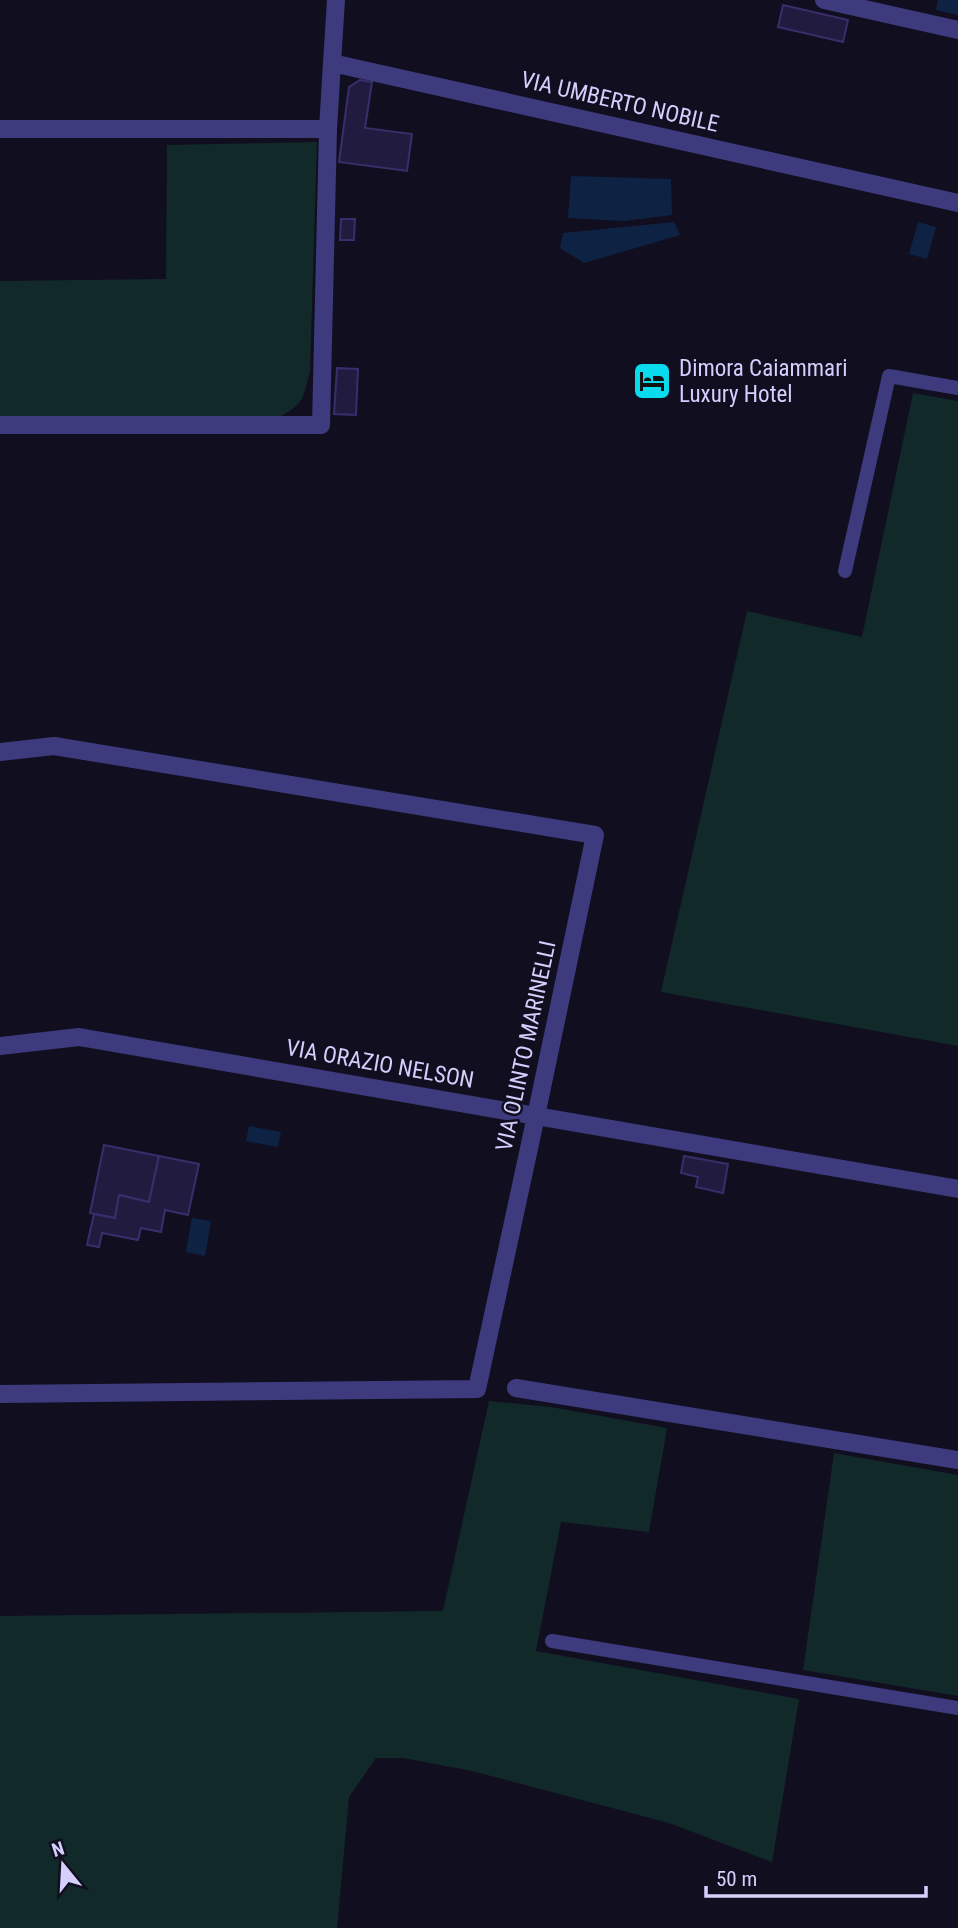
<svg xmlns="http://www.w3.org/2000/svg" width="958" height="1928" viewBox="0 0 958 1928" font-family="'Roboto Condensed',sans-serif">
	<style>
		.green { fill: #112a29 }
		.water { fill: #0e2344 }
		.building { fill: #221b40; stroke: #392e6b; stroke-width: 2 }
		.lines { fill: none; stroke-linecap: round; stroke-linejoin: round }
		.lane { stroke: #3d3b7d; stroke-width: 14 }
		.street { stroke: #3d3b7d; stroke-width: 18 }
		.labels { text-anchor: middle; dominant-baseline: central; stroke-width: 5; stroke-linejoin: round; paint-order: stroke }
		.street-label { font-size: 23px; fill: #d4cffd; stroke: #110e20 }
		.poi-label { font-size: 23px; fill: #d4cffd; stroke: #110e20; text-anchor: start }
	</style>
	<rect width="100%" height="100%" fill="#110e20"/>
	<g class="green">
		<path d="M317 142 310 372C303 398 304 404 279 417L0 416V281L166 279 167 145Z"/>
		<polygon points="913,393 958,401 958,1046 661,992 747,611 862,637"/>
		<polygon points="489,1401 551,1407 667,1428 649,1532 561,1522 536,1651 799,1699 772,1862 669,1823 472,1771 403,1758 376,1758 349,1797 337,1928 0,1928 0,1616 443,1611"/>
		<polygon points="834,1453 958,1475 958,1696 803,1670"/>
	</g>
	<g class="water">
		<polygon points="938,0 958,0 958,15 936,10"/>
		<polygon points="571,176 671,179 672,215 624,221 568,218"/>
		<polygon points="674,222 680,235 584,263 560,248 563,233"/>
		<polygon points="918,222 936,227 927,259 909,254"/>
		<polygon points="249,1126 281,1132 278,1147 246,1141"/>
		<polygon points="192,1218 211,1221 205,1256 186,1252"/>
	</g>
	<g class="building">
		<polygon points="783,5 848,20 843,42 778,27"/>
		<polygon points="360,80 372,82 365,128 412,134 407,171 339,162 349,87"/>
		<polygon points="341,219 355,219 354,240 340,240"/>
		<polygon points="337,368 358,369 356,415 334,414"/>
		<polygon points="104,1145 159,1156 149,1202 119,1195 115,1218 90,1213"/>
		<polygon points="159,1156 199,1164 188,1215 165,1210 161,1232 141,1228 138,1240 102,1233 99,1247 87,1245 94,1214 115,1218 119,1195 149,1202"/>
		<polygon points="684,1156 728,1164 723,1193 696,1187 698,1177 681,1173"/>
	</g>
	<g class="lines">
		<g class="lane">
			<polyline points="845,571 889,376 958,388"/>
			<polyline points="552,1641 958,1708"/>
		</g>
		<g class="street">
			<polyline points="336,0 332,63 958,203"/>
			<polyline points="824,0 958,30"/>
			<polyline points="0,129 328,129"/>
			<polyline points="0,425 321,425 328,129 332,63"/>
			<polyline points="0,752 54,746 595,835 536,1116 477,1389 0,1394"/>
			<polyline points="0,1046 79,1037 958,1189"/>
			<polyline points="516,1388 958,1460"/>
		</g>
	</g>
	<defs>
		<symbol id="hotel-square" viewBox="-11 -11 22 22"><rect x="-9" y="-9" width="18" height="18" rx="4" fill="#0adaee" stroke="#110e20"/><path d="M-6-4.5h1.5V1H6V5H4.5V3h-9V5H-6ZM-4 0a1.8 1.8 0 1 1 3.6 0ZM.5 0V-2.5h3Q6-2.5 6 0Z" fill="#111"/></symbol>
	</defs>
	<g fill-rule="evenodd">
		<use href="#hotel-square" x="630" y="359" width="44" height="44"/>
	</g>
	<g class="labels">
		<g class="street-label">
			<text transform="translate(620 102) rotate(13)">VIA UMBERTO NOBILE</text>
			<text transform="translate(526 1046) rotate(-78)">VIA OLINTO MARINELLI</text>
			<text transform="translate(380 1064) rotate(10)">VIA ORAZIO NELSON</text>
		</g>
		<g class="poi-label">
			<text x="679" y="368">Dimora Caiammari<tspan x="679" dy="26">Luxury Hotel</tspan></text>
		</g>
	</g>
	<g transform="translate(63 1865) rotate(342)" stroke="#110e20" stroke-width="5" paint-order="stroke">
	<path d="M0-5L12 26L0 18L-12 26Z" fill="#d4cffd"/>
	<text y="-10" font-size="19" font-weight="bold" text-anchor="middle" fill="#d4cffd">N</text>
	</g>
	<path d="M706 1886v10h220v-10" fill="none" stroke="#d4cffd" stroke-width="3.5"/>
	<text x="716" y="1886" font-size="21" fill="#d4cffd" stroke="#110e20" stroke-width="5" paint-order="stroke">50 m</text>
</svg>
